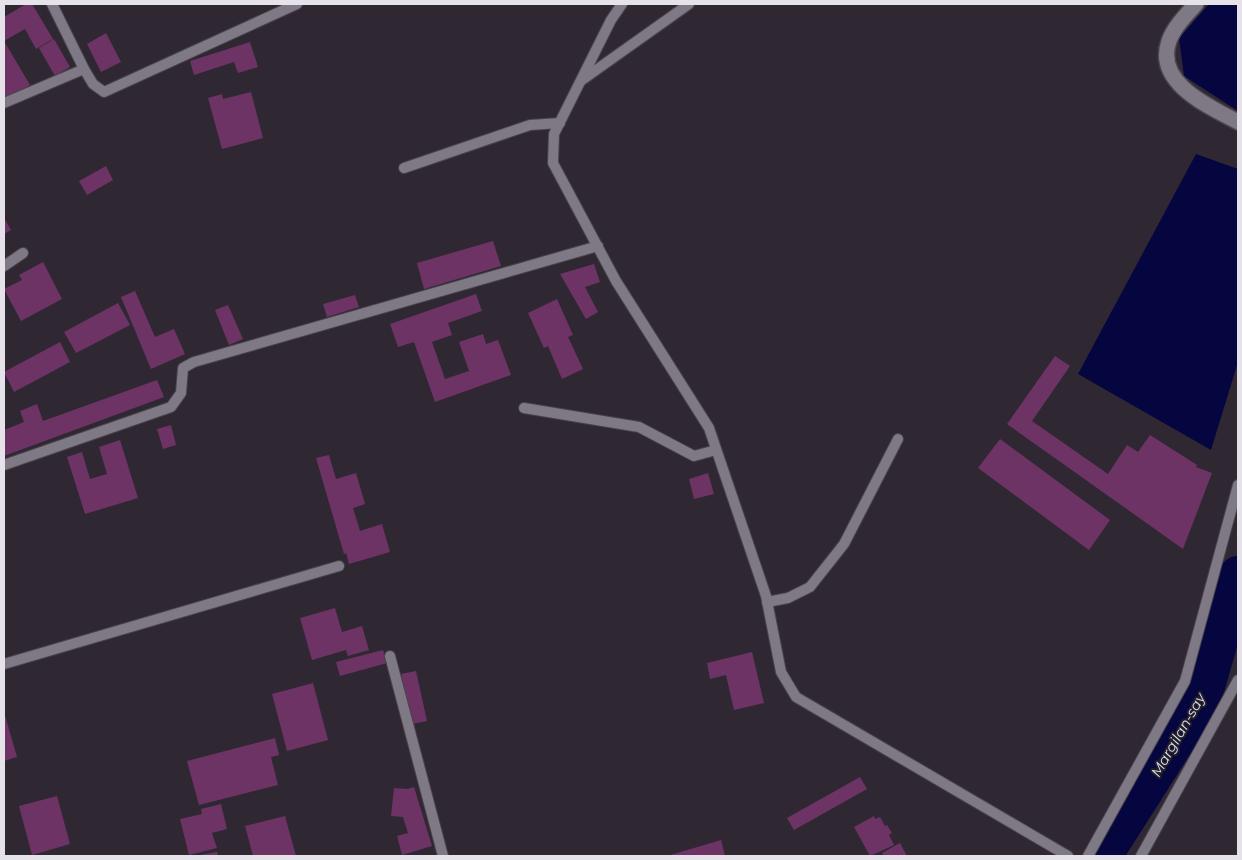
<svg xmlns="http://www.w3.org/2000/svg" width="1242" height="860" viewBox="0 0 1242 860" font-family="Montserrat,sans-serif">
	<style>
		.water { fill: #050540 }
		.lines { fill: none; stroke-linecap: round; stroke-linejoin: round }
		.river { stroke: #050540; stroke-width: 38 }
		.building { fill: #6d3365 }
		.lane-casing { stroke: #49434c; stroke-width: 12 }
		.street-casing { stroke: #49434c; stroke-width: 18 }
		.lane { stroke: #7f7885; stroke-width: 10 }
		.street { stroke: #7f7885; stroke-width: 15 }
		.labels { text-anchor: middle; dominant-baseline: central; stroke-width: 4; stroke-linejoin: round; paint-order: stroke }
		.water-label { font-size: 14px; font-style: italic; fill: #dae1f4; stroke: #251f29 }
	</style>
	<rect width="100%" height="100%" fill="#2f2833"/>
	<g class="water">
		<polygon points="1209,4 1238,4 1238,111 1184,76 1179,38"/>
		<polygon points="1196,154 1238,169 1238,362 1211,450 1078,374"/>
	</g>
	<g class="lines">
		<polyline class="river" points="1103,856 1202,700 1238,575"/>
	</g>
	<g class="building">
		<polygon points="26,4 32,4 53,39 36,49 25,29 4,41 30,85 4,101 4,17"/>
		<polygon points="106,33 121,62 101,72 87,44"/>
		<polygon points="54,39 70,67 55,76 39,48"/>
		<polygon points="250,42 258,67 238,73 234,62 194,75 190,61"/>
		<polygon points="251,92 263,138 222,149 208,98 222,94 223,99"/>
		<polygon points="106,166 113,180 87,195 79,181"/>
		<polygon points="4,218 11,230 4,234"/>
		<polygon points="493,241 501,266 424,289 417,263"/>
		<polygon points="43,262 62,299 21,321 4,289 22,280 19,275"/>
		<polygon points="594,264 600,282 585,287 598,312 586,319 560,274"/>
		<polygon points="135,291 155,337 174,329 185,354 151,369 121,297"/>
		<polygon points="476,294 482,311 448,323 452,335 432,342 445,379 469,371 459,342 483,334 486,344 498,340 511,375 435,402 414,342 398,347 390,324"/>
		<polygon points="355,295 359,307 327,317 323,304"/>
		<polygon points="557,299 573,335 568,337 583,369 562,379 548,346 544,348 528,313"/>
		<polygon points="118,303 130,325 76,353 64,332"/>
		<polygon points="228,305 243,339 229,345 215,310"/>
		<polygon points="60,342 70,362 14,392 4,372"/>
		<polygon points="1055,356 1070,366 1032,421 1108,474 1127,445 1138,452 1150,435 1197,465 1196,467 1212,473 1183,549 1007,424"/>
		<polygon points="157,380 164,397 4,456 4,430 24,422 20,411 37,404 43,421"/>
		<polygon points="171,425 176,445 163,449 157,429"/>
		<polygon points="1000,439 1110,520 1089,550 978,468"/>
		<polygon points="120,440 138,498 85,514 67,457 82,452 90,479 107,474 99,447"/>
		<polygon points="329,455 336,479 356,473 365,504 353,508 360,531 382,524 390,552 349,564 346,553 344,554 316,458"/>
		<polygon points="708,473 714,494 694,499 689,479"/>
		<polygon points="335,608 342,632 362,626 369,650 348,656 346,650 312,660 300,618"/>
		<polygon points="383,650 387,663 340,676 336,662"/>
		<polygon points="752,652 764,703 734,710 726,675 710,679 707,663"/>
		<polygon points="416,671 427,721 412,724 401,674"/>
		<polygon points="313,683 328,740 287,751 272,694"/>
		<polygon points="4,712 17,757 4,761"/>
		<polygon points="275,738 279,755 271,757 278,785 199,805 187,761"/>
		<polygon points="860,777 867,789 794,830 787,818"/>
		<polygon points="414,787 432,846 402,855 397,836 408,833 403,817 391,816 394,788 407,789"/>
		<polygon points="57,796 70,844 32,855 19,806"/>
		<polygon points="221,804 227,829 212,833 217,848 189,855 180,819 202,814 201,809"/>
		<polygon points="285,816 296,856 253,856 245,826"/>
		<polygon points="874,816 875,819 880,817 885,826 887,825 892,833 889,835 894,845 870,856 854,827"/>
		<polygon points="721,840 725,856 667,856"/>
		<polygon points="900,843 907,856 884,856 882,853"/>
		<polygon points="217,852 218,856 200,856 200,855"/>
	</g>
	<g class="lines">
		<defs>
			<g id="lane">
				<polyline points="622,4 611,20 554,134 553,163 616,281 709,428 766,596 781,672 796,697 1068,856"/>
				<polyline points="84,69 93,84 104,92 297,4"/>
				<polyline points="582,80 689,4"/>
				<polyline points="4,103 84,69 52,4"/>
				<polyline points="404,168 530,125 560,123"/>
				<polyline points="4,266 23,253"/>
				<polyline points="524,408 639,427 694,456 716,450"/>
				<polyline points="4,465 171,407 181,393 183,368 194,362 598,246"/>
				<polyline points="767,602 788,598 810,587 844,544 898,439"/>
				<polyline points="390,656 443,856"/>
				<polyline points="4,664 339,566"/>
				<polyline points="1088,856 1185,681 1238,485"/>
				<polyline points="1141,856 1238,680"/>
			</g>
			<path id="street" d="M1196 4C1186 15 1174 27 1169 41 1154 83 1210 107 1238 122"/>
		</defs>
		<use href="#lane" class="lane-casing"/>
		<use href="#street" class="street-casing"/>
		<use href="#lane" class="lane"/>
		<use href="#street" class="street"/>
	</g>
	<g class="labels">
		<g class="water-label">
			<text transform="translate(1178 735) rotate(-60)">Margilan-say</text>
		</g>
	</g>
	<rect width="1242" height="860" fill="none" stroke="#e6e2e9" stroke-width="10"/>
</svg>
